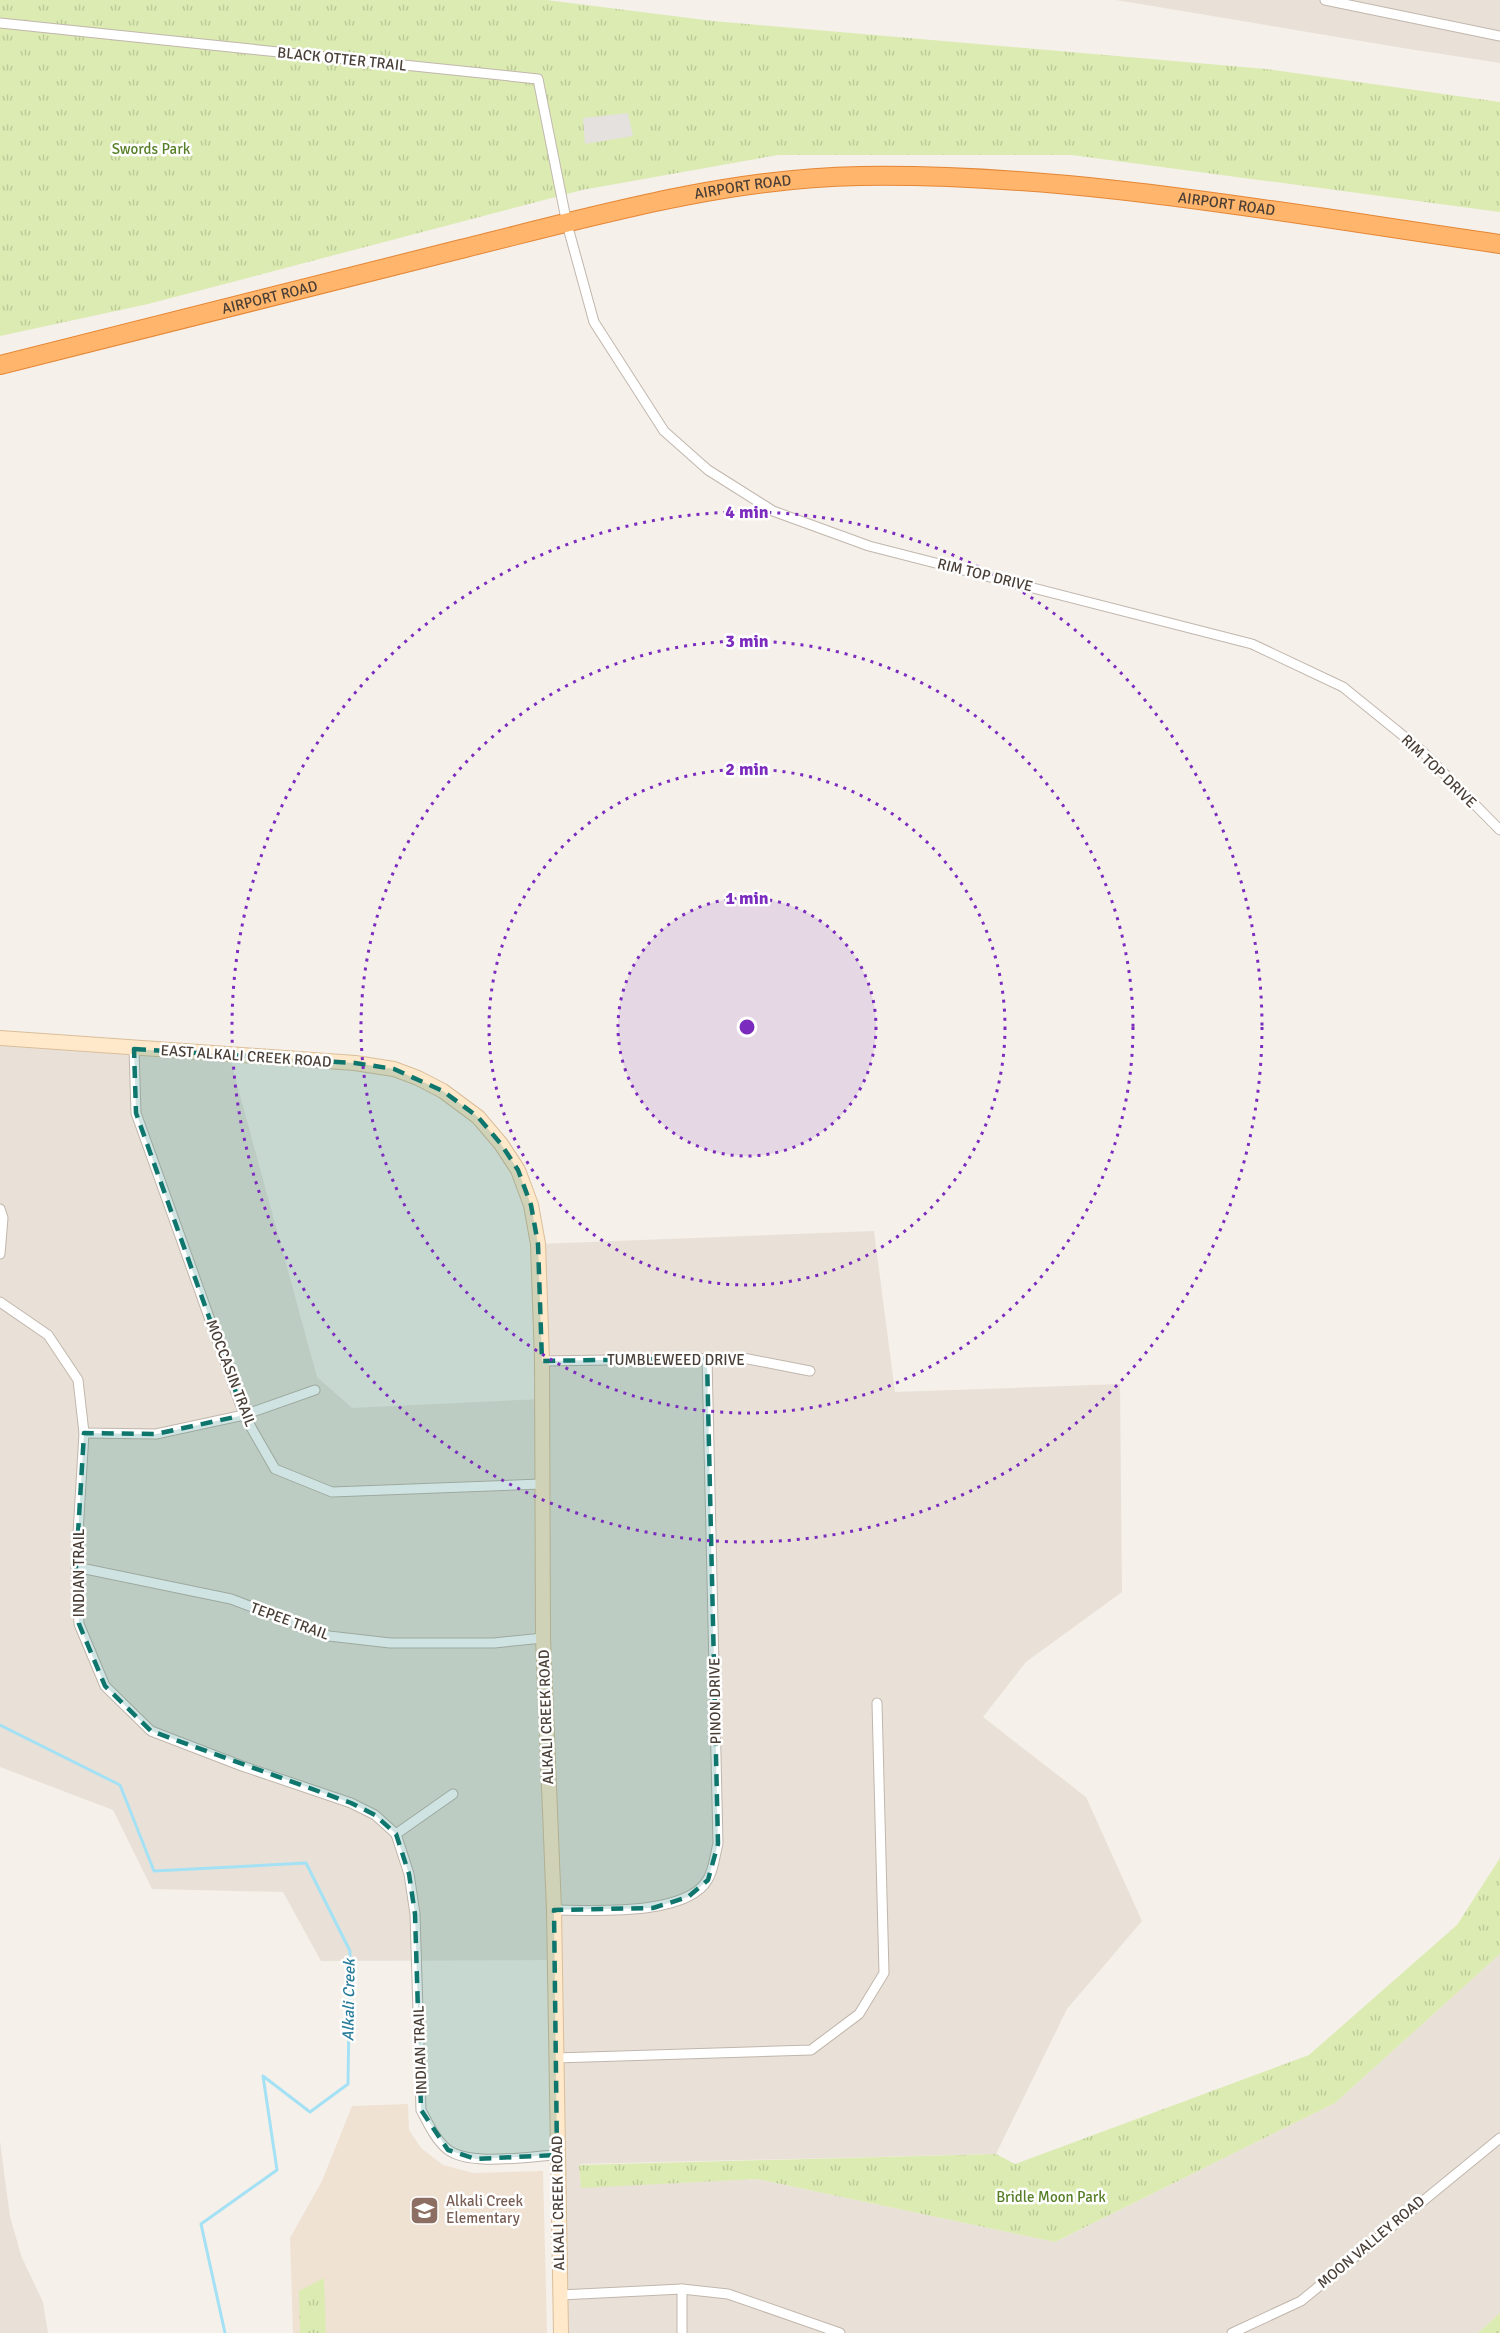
<svg xmlns="http://www.w3.org/2000/svg" width="1500" height="2333" viewBox="0 0 1500 2333" font-family="Signika,sans-serif">
	<style>
		.residential { fill: #e9e1d7 }
		.education { fill: #efe2d3 }
		.park { fill: url(#park-tufts) }
		.parking { fill: #e4e1de }
		.lines { fill: none; stroke-linecap: round; stroke-linejoin: round }
		.stream { stroke: #a4e1f4; stroke-width: 3 }
		.street-casing { stroke: #c1b6ac; stroke-width: 11 }
		.secondary-casing { stroke: #dabe9a; stroke-width: 16 }
		.highway-casing { stroke: #e48635; stroke-width: 20 }
		.street { stroke: #fff; stroke-width: 9 }
		.secondary { stroke: #ffe9ca; stroke-width: 14 }
		.highway { stroke: #ffb56b; stroke-width: 18 }
		.marked { fill: #0f766e; fill-opacity: 0.2; stroke: #0f766e; stroke-width: 4.5; stroke-dasharray: 12 8; stroke-linejoin: round }
		.ring { fill: none; stroke: #7b2cbf; stroke-width: 3; stroke-dasharray: 3 6 }
		.labels { text-anchor: middle; dominant-baseline: central; stroke-width: 5; stroke-linejoin: round; paint-order: stroke }
		.street-label { font-size: 15px; fill: #4a3f37; stroke: #fff }
		.park-label { font-size: 15px; fill: #577f27; stroke: #fff }
		.education-label { font-size: 15px; fill: #785e54; stroke: #fff; text-anchor: start }
		.water-label { font-size: 16px; font-style: italic; fill: #267c99; stroke: #fff }
		.centre { fill: #7b2cbf; stroke: #fff; stroke-width: 3 }
		.ring-label { font-size: 18px; text-anchor: middle; font-weight: bold; fill: #7b2cbf; stroke: #fff; stroke-width: 5; stroke-linejoin: round; paint-order: stroke }
	</style>
	<defs>
		<pattern id="park-tufts" width="24" height="20" patternUnits="userSpaceOnUse" patternTransform="scale(1.5)"><rect width="24" height="20" fill="#dbebb1"/><path d="M3 7l-1-3M5 7V3M7 7l1-3M15 17l-1-3M17 17v-4M19 17l1-3" fill="none" stroke="#bdcb99"/></pattern>
	</defs>
	<rect width="100%" height="100%" fill="#f5f0ea"/>
	<g class="residential">
		<polygon points="1116,0 1500,0 1500,63 1409,49"/>
		<polygon points="0,1038 229,1055 317,1377 352,1408 541,1399 538,1244 874,1231 895,1392 1120,1384 1122,1592 1026,1662 983,1717 1086,1797 1142,1921 1067,2009 996,2154 580,2164 581,2187 757,2179 1055,2242 1335,2103 1500,1954 1500,2313 1478,2333 561,2333 554,1960 321,1961 283,1892 152,1889 113,1810 0,1767"/>
		<polygon points="0,2141 10,2217 22,2258 43,2302 48,2333 0,2333"/>
	</g>
	<polygon class="education" points="408,2104 409,2130 421,2148 443,2165 473,2173 543,2171 547,2333 293,2333 290,2238 322,2181 352,2106"/>
	<g class="park">
		<polygon points="0,0 546,0 713,21 1266,69 1500,102 1500,212 1072,155 778,155 582,190 148,304 0,336"/>
		<polygon points="1500,1858 1500,1954 1335,2103 1055,2242 757,2179 581,2188 579,2165 996,2154 1015,2164 1309,2055 1457,1925"/>
		<polygon points="324,2278 326,2333 300,2333 299,2291"/>
		<polygon points="1500,2313 1500,2333 1478,2333"/>
	</g>
	<polygon class="parking" points="628,113 633,136 585,144 583,118"/>
	<g class="lines">
		<polyline class="stream" points="0,1725 120,1785 154,1871 306,1863 350,1951 348,2084 310,2112 263,2076 277,2170 201,2224 225,2333"/>
		<defs>
			<g id="street">
				<polyline points="1325,0 1500,36"/>
				<polyline points="0,23 538,79 567,224 594,322 664,431 708,470 773,511 869,546 1252,644 1343,687 1422,751 1500,830"/>
				<polyline points="134,1049 136,1113 244,1415 275,1469 332,1492 541,1484"/>
				<polyline points="0,1209 3,1218 0,1254"/>
				<path d="M0 1302 48 1335 78 1380 84 1433 76 1567 79 1624 105 1686 151 1731 242 1766 351 1803 375 1815 396 1834 409 1874 415 1914 421 2110C428 2123 435 2139 447 2149 469 2167 529 2156 557 2155"/>
				<polyline points="542,1361 743,1358 810,1371"/>
				<polyline points="84,1433 156,1434 244,1415 315,1390"/>
				<polyline points="76,1567 231,1599 329,1636 390,1643 494,1643 543,1638"/>
				<polyline points="396,1834 453,1794"/>
				<path d="M554 1910C592 1910 687 1917 708 1879 714 1869 715 1854 718 1844L707 1358"/>
				<polyline points="556,2058 811,2050 859,2014 884,1973 877,1703"/>
				<polyline points="682,2289 682,2333"/>
				<polyline points="560,2295 682,2289 728,2294 840,2333"/>
				<polyline points="1232,2333 1301,2301 1500,2138"/>
			</g>
			<polyline id="secondary" points="0,1038 355,1063 394,1069 418,1078 443,1091 478,1117 501,1144 518,1170 531,1205 538,1244 542,1361 543,1638 554,1910 561,2333"/>
			<g id="highway">
				<path id="s1" d="M0 365C154 326 308 288 461 249 591 217 725 178 860 176 1075 173 1288 214 1500 244"/>
			</g>
		</defs>
		<use href="#street" class="street-casing"/>
		<use href="#secondary" class="secondary-casing"/>
		<use href="#highway" class="highway-casing"/>
		<use href="#street" class="street"/>
		<use href="#secondary" class="secondary"/>
		<use href="#highway" class="highway"/>
	</g>
	<path class="marked" d="M134 1049 355 1063 394 1069 443 1091 478 1117 501 1144 518 1170 531 1205 538 1244 542 1361 707 1358 718 1844 708 1880 688 1897 653 1908 554 1910 557 2155 476 2159 448 2150 421 2110 415 1914 409 1874 396 1834 375 1815 351 1803 151 1731 105 1686 79 1624 76 1567 84 1433 156 1434 244 1415 136 1113Z"/>
	<circle cx="747" cy="1027" r="129" fill="#7b2cbf" fill-opacity=".12"/>
	<g class="ring">
		<circle cx="747" cy="1027" r="129"/>
		<circle cx="747" cy="1027" r="258"/>
		<circle cx="747" cy="1027" r="386"/>
		<circle cx="747" cy="1027" r="515"/>
	</g>
	<defs>
		<symbol id="school-square" viewBox="-11 -11 22 22"><rect x="-9" y="-9" width="18" height="18" rx="4" fill="#8d6e63" stroke="#fff"/><path d="M0-5L7-2L0 1L-7-2ZM-4 1L0 2.5L4 1V4Q0 6-4 4Z" fill="#fff"/></symbol>
	</defs>
	<g fill-rule="evenodd">
		<use href="#school-square" x="408" y="2194" width="33" height="33"/>
	</g>
	<g class="labels">
		<g class="street-label">
			<text transform="translate(342 59) rotate(6)">BLACK OTTER TRAIL</text>
			<text stroke="none"><textPath href="#s1" startOffset="764">AIRPORT ROAD</textPath></text>
			<text stroke="none"><textPath href="#s1" startOffset="1250">AIRPORT ROAD</textPath></text>
			<text stroke="none"><textPath href="#s1" startOffset="278">AIRPORT ROAD</textPath></text>
			<text transform="translate(985 575) rotate(14)">RIM TOP DRIVE</text>
			<text transform="translate(1439 771) rotate(44)">RIM TOP DRIVE</text>
			<text transform="translate(246 1056) rotate(4)">EAST ALKALI CREEK ROAD</text>
			<text x="676" y="1360">TUMBLEWEED DRIVE</text>
			<text transform="translate(231 1373) rotate(69)">MOCCASIN TRAIL</text>
			<text transform="translate(79 1573) rotate(-90)">INDIAN TRAIL</text>
			<text transform="translate(290 1621) rotate(20)">TEPEE TRAIL</text>
			<text transform="translate(715 1701) rotate(-91)">PINON DRIVE</text>
			<text transform="translate(546 1717) rotate(-92)">ALKALI CREEK ROAD</text>
			<text transform="translate(420 2050) rotate(-92)">INDIAN TRAIL</text>
			<text transform="translate(558 2203) rotate(-91)">ALKALI CREEK ROAD</text>
			<text transform="translate(1371 2242) rotate(-40)">MOON VALLEY ROAD</text>
		</g>
		<g class="park-label">
			<text x="151" y="149">Swords Park</text>
			<text x="1051" y="2197">Bridle Moon Park</text>
		</g>
		<g class="education-label">
			<text x="446" y="2201">Alkali Creek<tspan x="446" dy="17">Elementary</tspan></text>
		</g>
		<g class="water-label">
			<text transform="translate(349 2000) rotate(-89)">Alkali Creek</text>
		</g>
	</g>
	<circle cx="747" cy="1027" r="9" class="centre"/>
	<g class="ring-label">
		<text x="747" y="518">4 min</text>
		<text x="747" y="647">3 min</text>
		<text x="747" y="775">2 min</text>
		<text x="747" y="904">1 min</text>
	</g>
</svg>
